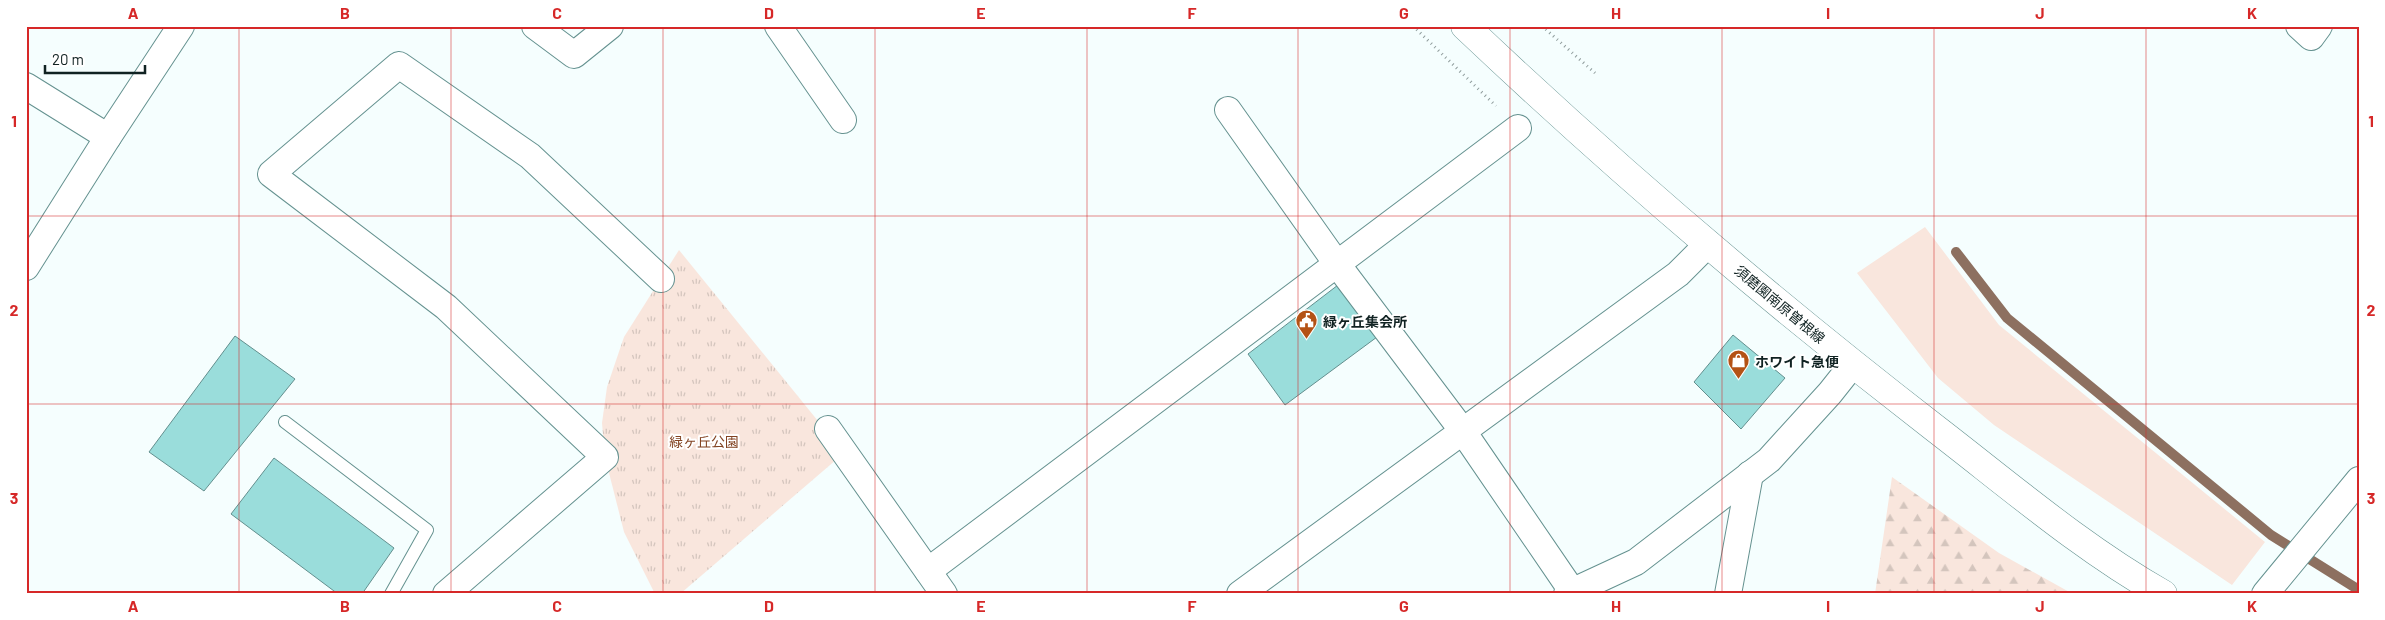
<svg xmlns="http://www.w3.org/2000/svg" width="2385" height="620" viewBox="0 0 2385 620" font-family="Barlow,'Noto Sans JP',sans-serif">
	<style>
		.grass { fill: #f9e6dd }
		.forest { fill: url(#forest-firs) }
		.park { fill: url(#park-tufts) }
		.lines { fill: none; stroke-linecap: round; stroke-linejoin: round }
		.stream { stroke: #8d7060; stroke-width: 10 }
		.building { fill: #9adddb; stroke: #638f8e }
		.service-casing { stroke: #659290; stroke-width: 14 }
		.minor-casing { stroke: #659290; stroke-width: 28 }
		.secondary-casing { stroke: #659290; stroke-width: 29 }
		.path { stroke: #909d9d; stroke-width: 3; stroke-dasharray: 1 4; stroke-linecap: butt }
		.service { stroke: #fff; stroke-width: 12 }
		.minor { stroke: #fff; stroke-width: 26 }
		.secondary { stroke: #fff; stroke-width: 28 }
		.grid { fill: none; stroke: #d62828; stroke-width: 1; stroke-opacity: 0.55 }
		.labels { text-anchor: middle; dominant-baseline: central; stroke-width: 4; stroke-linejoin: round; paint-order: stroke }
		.street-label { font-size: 14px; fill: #102222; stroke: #fff }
		.poi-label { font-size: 14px; font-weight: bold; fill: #102222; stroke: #fff; text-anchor: start }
		.park-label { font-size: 14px; fill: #824322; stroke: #fff }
		.neatline { fill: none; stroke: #d62828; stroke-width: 2 }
		.grid-label { font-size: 16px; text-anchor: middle; font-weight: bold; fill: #d62828 }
	</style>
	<defs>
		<pattern id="forest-firs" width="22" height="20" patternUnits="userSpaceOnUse" patternTransform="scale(1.25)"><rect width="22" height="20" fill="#f9e6dd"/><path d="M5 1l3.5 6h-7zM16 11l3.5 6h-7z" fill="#d4c5bd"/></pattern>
		<pattern id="park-tufts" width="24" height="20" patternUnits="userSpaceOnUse" patternTransform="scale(1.25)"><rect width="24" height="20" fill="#f9e6dd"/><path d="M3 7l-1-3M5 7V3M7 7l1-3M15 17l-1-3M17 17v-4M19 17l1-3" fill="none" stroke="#d4c5bd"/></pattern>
	</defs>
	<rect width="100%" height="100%" fill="#f5fefe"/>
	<polygon class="grass" points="1925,227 1999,325 2265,542 2232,585 1994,425 1938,378 1857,273"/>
	<polygon class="forest" points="1892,477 1999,553 2073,594 1875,594"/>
	<polygon class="park" points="679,250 844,453 680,594 655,594 624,532 605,457 602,423 607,387 624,337"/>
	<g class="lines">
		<polyline class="stream" points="1956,252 2007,318 2271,535 2359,590"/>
	</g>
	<g class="building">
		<polygon points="1338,285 1377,337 1285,405 1248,354"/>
		<polygon points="1733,335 1785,378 1741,429 1694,382"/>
		<polygon points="235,336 295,379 204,491 149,452"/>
		<polygon points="274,458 394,548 362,594 338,594 231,514"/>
	</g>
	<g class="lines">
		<defs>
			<polyline id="service" points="285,422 427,530 391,594"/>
			<g id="minor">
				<polyline points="535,26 574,55 610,26"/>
				<polyline points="778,26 843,120"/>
				<polyline points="2299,26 2311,37 2319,26"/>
				<polyline points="26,86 108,137"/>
				<polyline points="1228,110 1337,264 1462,430 1572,591"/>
				<polyline points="26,267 108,137 181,26"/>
				<polyline points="828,429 944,594"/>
				<polyline points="928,571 1518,128"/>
				<polyline points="446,594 605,457 446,307 271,174 399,65 530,156 661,279"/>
				<polyline points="1240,594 1678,274 1708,244"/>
				<polyline points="1567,594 1636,562 1769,460 1830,393 1853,364"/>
				<polyline points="1728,594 1750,474"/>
				<polyline points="2265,594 2359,480"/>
			</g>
			<path id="secondary" d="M1465 26C1615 168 1773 303 1936 429 2010 486 2082 548 2163 594"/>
		</defs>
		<use href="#service" class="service-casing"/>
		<use href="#minor" class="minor-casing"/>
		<use href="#secondary" class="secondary-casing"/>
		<g class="path">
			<polyline points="1413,26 1496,106"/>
			<polyline points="1542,26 1595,73"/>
		</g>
		<use href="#service" class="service"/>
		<use href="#minor" class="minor"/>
		<use href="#secondary" class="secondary"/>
	</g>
	<path class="grid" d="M239 26V594M451 26V594M663 26V594M875 26V594M1087 26V594M1298 26V594M1510 26V594M1722 26V594M1934 26V594M2146 26V594M26 216H2359M26 404H2359"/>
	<defs>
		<symbol id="civic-pin" viewBox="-11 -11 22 30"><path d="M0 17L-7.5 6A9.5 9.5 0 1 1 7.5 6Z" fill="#b45215" stroke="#fff"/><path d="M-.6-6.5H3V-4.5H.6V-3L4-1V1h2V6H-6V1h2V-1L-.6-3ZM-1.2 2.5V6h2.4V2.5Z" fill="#fff"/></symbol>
		<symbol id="shop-pin" viewBox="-11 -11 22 30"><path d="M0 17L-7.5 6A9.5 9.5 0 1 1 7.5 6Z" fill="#b45215" stroke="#fff"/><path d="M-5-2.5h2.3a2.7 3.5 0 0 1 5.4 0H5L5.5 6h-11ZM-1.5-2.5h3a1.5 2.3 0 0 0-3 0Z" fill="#fff"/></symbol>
	</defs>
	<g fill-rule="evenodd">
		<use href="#civic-pin" x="1294" y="308" width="25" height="34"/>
		<use href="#shop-pin" x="1726" y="348" width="25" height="34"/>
	</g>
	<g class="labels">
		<g class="street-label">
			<text transform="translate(1780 304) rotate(40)">須磨園南原曽根線</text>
		</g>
		<g class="poi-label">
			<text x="1323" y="321">緑ヶ丘集会所</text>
			<text x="1755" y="361">ホワイト急便</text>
		</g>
		<g class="park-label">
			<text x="704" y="441">緑ヶ丘公園</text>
		</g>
	</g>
	<rect width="2385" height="620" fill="none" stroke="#ffffff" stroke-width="55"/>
	<path d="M45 65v8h100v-8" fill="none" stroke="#102222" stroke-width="2.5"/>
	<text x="52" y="65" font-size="15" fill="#102222" stroke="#ffffff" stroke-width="4" paint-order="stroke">20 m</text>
	<rect x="28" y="28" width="2330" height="564" class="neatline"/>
	<g class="grid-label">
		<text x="133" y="19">A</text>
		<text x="345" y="19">B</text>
		<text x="557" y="19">C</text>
		<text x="769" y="19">D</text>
		<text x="981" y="19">E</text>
		<text x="1192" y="19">F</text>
		<text x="1404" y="19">G</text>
		<text x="1616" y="19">H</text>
		<text x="1828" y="19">I</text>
		<text x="2040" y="19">J</text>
		<text x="2252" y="19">K</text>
		<text x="14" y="127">1</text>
		<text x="2371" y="127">1</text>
		<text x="14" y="316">2</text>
		<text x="2371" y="316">2</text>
		<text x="14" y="504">3</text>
		<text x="2371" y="504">3</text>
		<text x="133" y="612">A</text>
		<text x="345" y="612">B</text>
		<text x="557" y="612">C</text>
		<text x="769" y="612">D</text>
		<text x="981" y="612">E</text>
		<text x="1192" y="612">F</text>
		<text x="1404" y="612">G</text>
		<text x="1616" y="612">H</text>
		<text x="1828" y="612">I</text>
		<text x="2040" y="612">J</text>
		<text x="2252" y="612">K</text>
	</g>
</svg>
